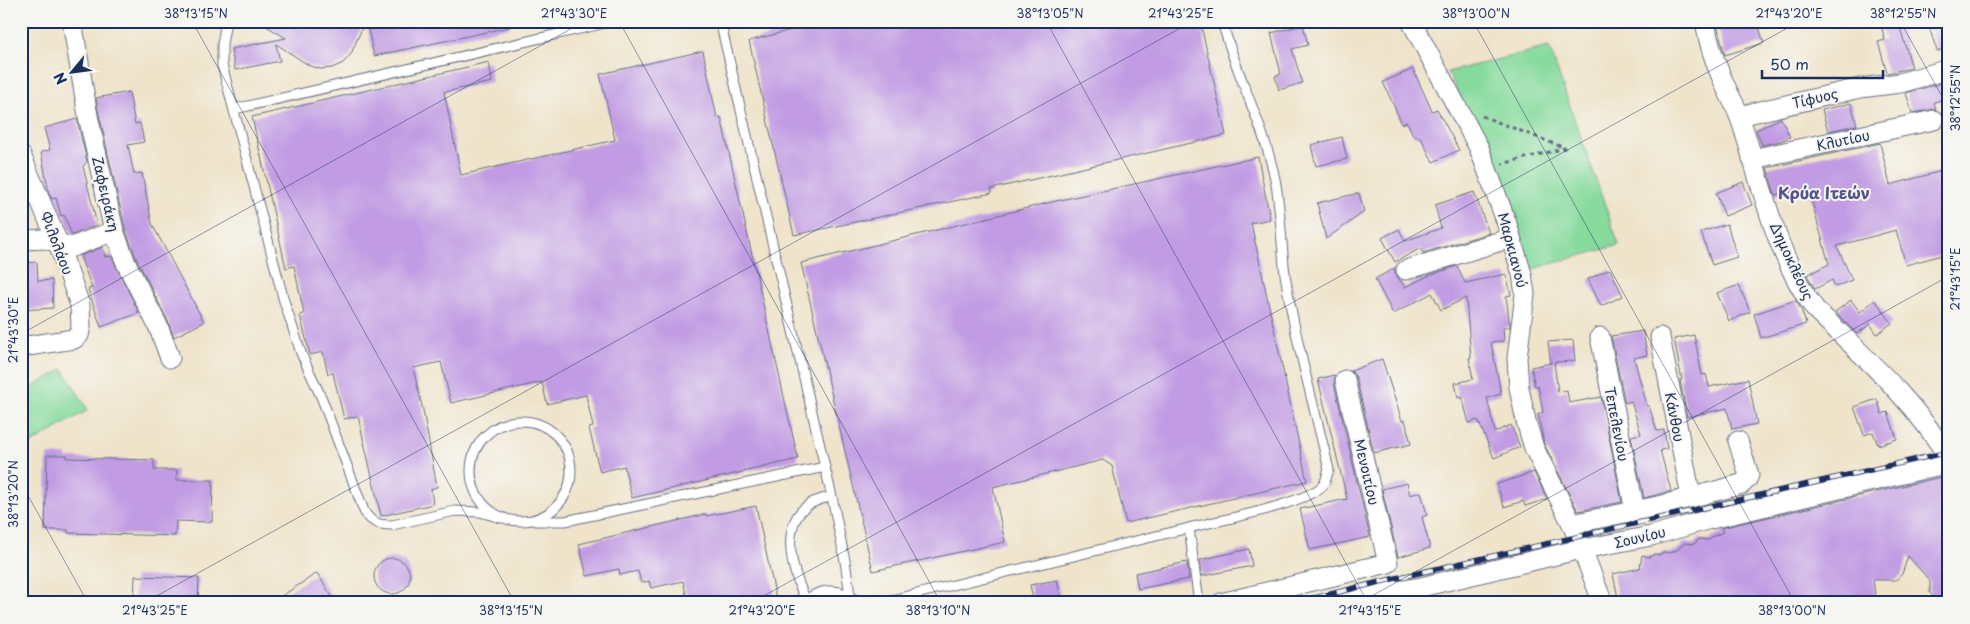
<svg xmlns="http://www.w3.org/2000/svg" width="1970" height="624" viewBox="0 0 1970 624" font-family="'Playpen Sans',sans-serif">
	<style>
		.green { fill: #85da9c; stroke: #50847d }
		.building { fill: #c19be3 }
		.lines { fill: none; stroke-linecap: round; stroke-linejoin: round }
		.service-casing { stroke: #656e83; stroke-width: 11 }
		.minor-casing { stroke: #656e83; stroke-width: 21 }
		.path { stroke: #656e83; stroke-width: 3; stroke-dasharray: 4 4; stroke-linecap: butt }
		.service { stroke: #fff; stroke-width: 9 }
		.minor { stroke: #fff; stroke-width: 19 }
		.rail-casing { stroke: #1b2f5e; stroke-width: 5.5 }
		.rail { stroke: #f6f6f2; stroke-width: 4; stroke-dasharray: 11; stroke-linecap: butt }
		.ticks { fill: none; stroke: #1b2f5e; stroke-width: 1; stroke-opacity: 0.45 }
		.labels { text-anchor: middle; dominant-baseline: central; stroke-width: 4; stroke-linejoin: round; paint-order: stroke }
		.street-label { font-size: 14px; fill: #1b2f5e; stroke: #f6f6f2 }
		.quarter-label { font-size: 16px; font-weight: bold; fill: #55558d; stroke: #f6f6f2 }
		.neatline { fill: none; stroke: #1b2f5e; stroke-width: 2 }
		.ticks-label { font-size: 12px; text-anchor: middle; fill: #1b2f5e }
	</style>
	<rect width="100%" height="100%" fill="#f6f6f2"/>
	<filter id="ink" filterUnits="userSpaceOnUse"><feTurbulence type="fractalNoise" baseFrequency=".02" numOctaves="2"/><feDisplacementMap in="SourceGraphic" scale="10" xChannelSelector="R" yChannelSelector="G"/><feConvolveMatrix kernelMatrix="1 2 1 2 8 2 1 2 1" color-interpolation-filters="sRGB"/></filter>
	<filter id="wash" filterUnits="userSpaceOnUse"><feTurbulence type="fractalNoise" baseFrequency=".0096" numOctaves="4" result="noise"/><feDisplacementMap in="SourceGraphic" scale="20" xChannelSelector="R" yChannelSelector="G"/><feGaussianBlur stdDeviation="1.12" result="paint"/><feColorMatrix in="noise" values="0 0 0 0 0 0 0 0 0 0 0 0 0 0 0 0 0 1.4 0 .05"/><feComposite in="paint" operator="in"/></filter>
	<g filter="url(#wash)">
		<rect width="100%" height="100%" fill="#efe3c9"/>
		<g class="green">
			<polygon points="1549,47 1619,245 1529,270 1516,216 1489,147 1447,72"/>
			<polygon points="63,369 88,410 29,445 21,433 21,394"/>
		</g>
		<g id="blocks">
			<g class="building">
				<polygon points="258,21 365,21 351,54 343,63 332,68 321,69 310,66 276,44 280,61 235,70 231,49 286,38"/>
				<polygon points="366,21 509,21 510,27 374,56"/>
				<polygon points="826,21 1200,21 1226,135 991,189 992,193 794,235 749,41"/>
				<polygon points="1716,21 1757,21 1764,43 1725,55"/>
				<polygon points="1880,21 1898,21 1912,68 1887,73 1878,42 1885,40"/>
				<polygon points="1927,21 1949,21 1949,48 1937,51"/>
				<polygon points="1303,25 1308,45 1292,49 1302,83 1279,90 1275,76 1281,74 1271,33"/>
				<polygon points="703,51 717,118 721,117 798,459 632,498 624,466 600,472 589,428 593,427 586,395 547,404 542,382 451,403 441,362 413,368 423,410 437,487 431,489 433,504 381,516 358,416 344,419 333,373 328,374 323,352 310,355 300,315 304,314 294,266 286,268 252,117 489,62 492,82 444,92 461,175 615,140 600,74"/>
				<polygon points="1413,69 1432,111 1437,109 1459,150 1433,162 1421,138 1413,135 1407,122 1402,124 1383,82"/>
				<polygon points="1949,81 1949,98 1934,102 1936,109 1912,113 1906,93"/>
				<polygon points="129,92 135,124 140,123 144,142 128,145 134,174 142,173 152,224 204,322 174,337 168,321 136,258 125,228 99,114 96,98"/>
				<polygon points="1851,103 1857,125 1828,131 1822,110"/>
				<polygon points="1781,118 1790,137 1781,141 1762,145 1756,130"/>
				<polygon points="77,119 87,162 83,166 97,225 72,235 64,215 61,216 56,198 52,199 49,193 41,152 50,150 44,128"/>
				<polygon points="1342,137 1347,159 1316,166 1311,145"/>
				<polygon points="1880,143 1890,185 1949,169 1949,253 1906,265 1896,230 1837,246 1852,280 1835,287 1832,280 1815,289 1807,275 1829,264 1808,188 1775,195 1767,168"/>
				<polygon points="1258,157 1270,219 1251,223 1307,481 1126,523 1112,466 1103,460 993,487 1005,542 873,571 801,263 1056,201"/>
				<polygon points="1743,182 1752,205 1725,216 1716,193"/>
				<polygon points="1474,192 1489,233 1423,253 1421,248 1395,262 1382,238 1399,229 1405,241 1441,228 1435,205"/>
				<polygon points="1359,193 1364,212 1326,239 1317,203"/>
				<polygon points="1727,224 1737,257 1712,265 1701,232"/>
				<polygon points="103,247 105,257 111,256 139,313 101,327 88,289 92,288 80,256"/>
				<polygon points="37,262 38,281 52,280 53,308 21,310 21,263"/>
				<polygon points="1457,266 1465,283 1506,274 1511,295 1506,296 1510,327 1503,328 1504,341 1491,342 1501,394 1487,398 1495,432 1511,425 1520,447 1494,458 1478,420 1469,423 1462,397 1458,398 1455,383 1473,379 1469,358 1471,358 1466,298 1441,310 1432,293 1393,314 1375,279 1395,268 1395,274 1405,287 1430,275"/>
				<polygon points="1610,269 1623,296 1601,306 1588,279"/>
				<polygon points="1739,285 1750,312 1729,321 1717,293"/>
				<polygon points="1851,300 1860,312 1875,300 1892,323 1877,334 1870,324 1857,334 1835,312"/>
				<polygon points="1793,301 1796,301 1801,309 1806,324 1761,338 1754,314"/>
				<polygon points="1643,331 1647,355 1634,358 1647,406 1649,406 1657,431 1664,430 1667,449 1660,450 1671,491 1644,498 1631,436 1641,434 1631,401 1625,403 1611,336"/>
				<polygon points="1694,335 1702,375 1706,374 1709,387 1748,379 1757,424 1732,429 1727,408 1687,417 1680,380 1682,380 1674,339"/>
				<polygon points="1573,340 1575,361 1554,362 1558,392 1567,390 1569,403 1601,397 1622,502 1578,511 1544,444 1538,414 1543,412 1538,386 1535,386 1531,367 1551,363 1548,342"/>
				<polygon points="1382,359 1402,421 1405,420 1411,444 1374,453 1356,377 1351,371"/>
				<polygon points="1335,375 1334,383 1370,537 1310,550 1300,509 1347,499 1318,379"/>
				<polygon points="1877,399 1882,414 1888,412 1897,439 1878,445 1873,432 1864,435 1854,407"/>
				<polygon points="47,455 67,455 67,458 154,460 154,470 177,470 176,480 213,480 212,522 176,521 175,536 68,533 68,530 45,530"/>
				<polygon points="1534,472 1547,499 1525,506 1523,501 1504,507 1497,484"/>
				<polygon points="1941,477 1949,502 1949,603 1939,603 1930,593 1930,581 1908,556 1902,574 1896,580 1873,580 1876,603 1619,603 1613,574 1640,568 1642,555 1649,557 1655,554 1659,555 1665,552 1669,553 1677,550 1685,543 1694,544 1699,539 1709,540 1712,537 1723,532 1721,528"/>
				<polygon points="1407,483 1410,495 1421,492 1427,515 1422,517 1430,548 1398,557 1382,489"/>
				<polygon points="756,506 777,603 688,603 683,581 651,588 649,581 641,583 638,571 620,575 619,569 587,576 579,544 706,514 706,516"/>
				<polygon points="1249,549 1252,566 1202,576 1200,560"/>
				<circle cx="392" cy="576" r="18"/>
				<polygon points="1187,562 1189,579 1138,589 1135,573"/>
				<polygon points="317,573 336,603 271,603"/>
				<polygon points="135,576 199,578 198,603 134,603"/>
				<polygon points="1057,580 1062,603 1034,603 1030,585"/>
			</g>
		</g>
	</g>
	<g filter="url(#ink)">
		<use href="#blocks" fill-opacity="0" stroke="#656e83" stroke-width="1"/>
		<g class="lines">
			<defs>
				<g id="service">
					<path d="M226 21 222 44V65L284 301 301 353 322 399 364 511C371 523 379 525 392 525L455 511 480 512 501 518"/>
					<polyline points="720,21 832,497 845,561 850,595"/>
					<polyline points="235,109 614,21"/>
					<circle cx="521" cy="471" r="50"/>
					<polyline points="536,521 565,521 825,467"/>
					<path d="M806 600C788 563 775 504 832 497"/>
					<path d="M804 603C818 587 844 587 858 603"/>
					<polyline points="879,603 1189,528"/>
					<path d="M1199 603 1189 528C1215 521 1309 504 1324 484 1326 481 1327 474 1329 470 1314 405 1295 340 1285 274 1281 242 1281 210 1275 179 1264 125 1236 75 1222 21"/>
				</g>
				<g id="minor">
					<polyline points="72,21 88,116 114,231 126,263 158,326 170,358"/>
					<polyline points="1411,21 1479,148 1506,221 1522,274 1525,294 1517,358 1519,388 1526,421 1534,448 1572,524 1603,603"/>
					<path d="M1705 21C1708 43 1715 63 1724 83 1729 95 1736 106 1740 118 1761 180 1775 256 1815 309 1863 356 1915 401 1949 459"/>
					<polyline points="1739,116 1860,88 1900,83 1949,69"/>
					<polyline points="21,155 58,243 80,305 81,327 79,335 74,339 21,347"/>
					<polyline points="1752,159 1934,120"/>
					<polyline points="21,240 45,239 72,247 114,231"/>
					<polyline points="1406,270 1511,238"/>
					<polyline points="1600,337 1635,511"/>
					<polyline points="1660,337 1691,497"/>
					<polyline points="1572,524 1663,505 1742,484 1747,479 1749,475 1738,441"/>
					<polyline points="1221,603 1388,563 1345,380"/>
					<polyline points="1329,603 1383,590 1403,590 1421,587 1573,551 1651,536 1707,520 1949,463"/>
				</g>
			</defs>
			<use href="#service" class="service-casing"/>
			<use href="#minor" class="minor-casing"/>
			<polyline class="path" points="1482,116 1565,148 1502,164"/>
			<use href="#service" class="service"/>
			<use href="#minor" class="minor"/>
			<defs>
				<polyline id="rail" points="1294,603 1392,579 1949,452"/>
			</defs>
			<use href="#rail" class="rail-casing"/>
			<use href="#rail" class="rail"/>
		</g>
	</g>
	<path class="ticks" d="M192 21 515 603M619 21 941 603M1046 21 1368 603M1473 21 1795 603M1900 21 1949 109M21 334 585 21M21 483 88 603M144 603 1193 21M751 603 1800 21M1359 603 1949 276"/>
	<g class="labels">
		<g class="street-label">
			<text transform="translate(1815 98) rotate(-13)">Τίφυος</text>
			<text transform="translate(1843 140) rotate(-12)">Κλυτίου</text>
			<text transform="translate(106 194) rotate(77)">Ζαφειράκη</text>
			<text transform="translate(57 243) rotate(69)">Φιλολάου</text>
			<text transform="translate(1513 250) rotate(75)">Μαρκιανού</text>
			<text transform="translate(1792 261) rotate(65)">Δημοκλέους</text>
			<text transform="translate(1675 417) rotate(79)">Κάνθου</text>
			<text transform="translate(1617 424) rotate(79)">Τεπελενίου</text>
			<text transform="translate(1367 472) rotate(77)">Μενοιτίου</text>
			<text transform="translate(1640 537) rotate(-13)">Σουνίου</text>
		</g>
		<g class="quarter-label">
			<text x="1824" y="192">Κρύα Ιτεών</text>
		</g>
	</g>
	<rect width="1970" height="624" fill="none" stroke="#f6f6f2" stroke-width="55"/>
	<g transform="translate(72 72) rotate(241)" stroke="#f6f6f2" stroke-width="4" paint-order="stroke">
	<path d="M0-4L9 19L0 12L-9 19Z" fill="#1b2f5e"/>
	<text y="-8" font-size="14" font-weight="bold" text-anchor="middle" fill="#1b2f5e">N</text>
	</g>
	<path d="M1762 70v8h121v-8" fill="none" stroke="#1b2f5e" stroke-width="2.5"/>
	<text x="1770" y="70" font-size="15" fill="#1b2f5e" stroke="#f6f6f2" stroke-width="4" paint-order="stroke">50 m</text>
	<rect x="28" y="28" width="1914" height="568" class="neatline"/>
	<g class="ticks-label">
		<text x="196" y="18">38°13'15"N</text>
		<text x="574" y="18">21°43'30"E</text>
		<text x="1050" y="18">38°13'05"N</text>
		<text x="1181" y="18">21°43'25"E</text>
		<text x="1476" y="18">38°13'00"N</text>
		<text x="1789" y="18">21°43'20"E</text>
		<text x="1903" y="18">38°12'55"N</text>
		<text transform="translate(1956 98) rotate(-90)" y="4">38°12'55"N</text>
		<text transform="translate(1956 279) rotate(-90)" y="4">21°43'15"E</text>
		<text transform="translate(14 330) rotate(-90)" y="4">21°43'30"E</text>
		<text transform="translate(14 494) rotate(-90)" y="4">38°13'20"N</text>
		<text x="155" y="615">21°43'25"E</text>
		<text x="511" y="615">38°13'15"N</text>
		<text x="762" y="615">21°43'20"E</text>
		<text x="938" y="615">38°13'10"N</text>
		<text x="1370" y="615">21°43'15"E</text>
		<text x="1792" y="615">38°13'00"N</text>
	</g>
</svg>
